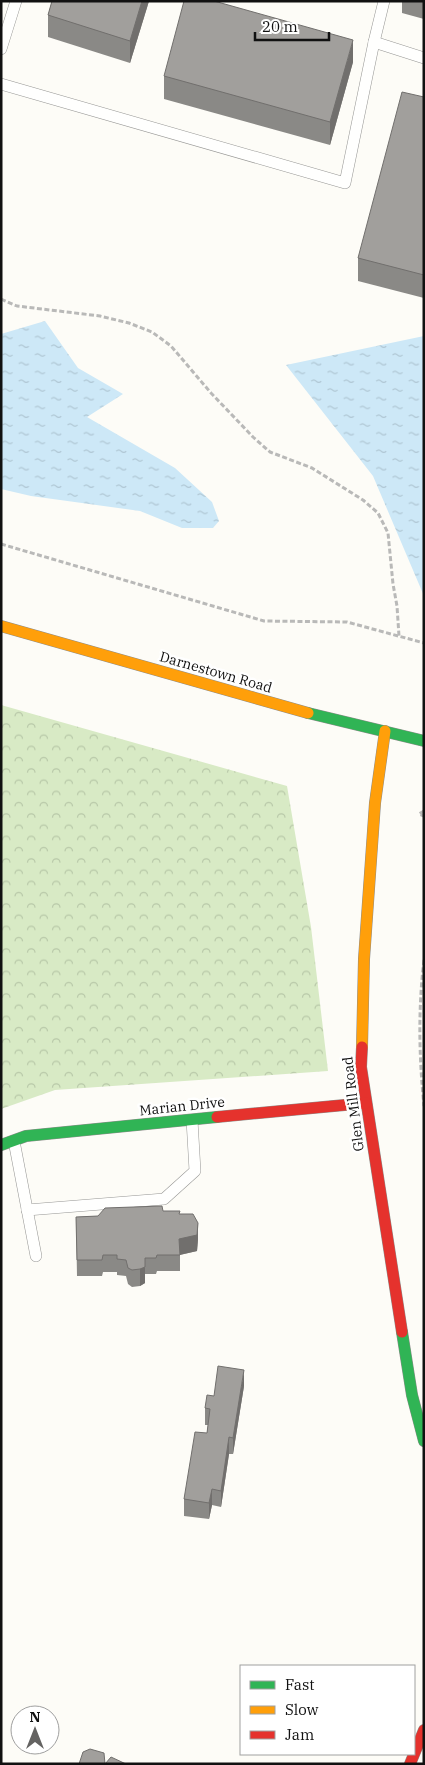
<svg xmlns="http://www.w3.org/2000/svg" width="425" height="1765" viewBox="0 0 425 1765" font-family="'IBM Plex Serif',serif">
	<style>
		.forest { fill: url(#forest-crowns) }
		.water { fill: url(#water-ripples) }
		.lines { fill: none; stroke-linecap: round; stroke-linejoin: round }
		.lane-casing { stroke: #979795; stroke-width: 12 }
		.fast-casing { stroke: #8e8d8b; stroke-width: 12 }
		.slow-casing { stroke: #8e8d8b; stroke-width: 12 }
		.jam-casing { stroke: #8e8d8b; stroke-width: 12 }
		.path { stroke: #b9b9b8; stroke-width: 3; stroke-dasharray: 5 2.5; stroke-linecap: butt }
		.lane { stroke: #fffffe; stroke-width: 11 }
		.fast { stroke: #30b455; stroke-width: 11 }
		.slow { stroke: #ff9f0a; stroke-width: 11 }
		.jam { stroke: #e5322d; stroke-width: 11 }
		.wall { fill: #8a8986 }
		.shaded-wall { fill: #716f6d }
		.building { fill: #a19f9c; stroke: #716f6d }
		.labels { text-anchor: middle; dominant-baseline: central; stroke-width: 5; stroke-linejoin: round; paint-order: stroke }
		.street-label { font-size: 14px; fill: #111; stroke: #fff }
	</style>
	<defs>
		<pattern id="forest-crowns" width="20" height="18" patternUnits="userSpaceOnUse" patternTransform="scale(1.25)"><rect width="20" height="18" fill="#d8eac5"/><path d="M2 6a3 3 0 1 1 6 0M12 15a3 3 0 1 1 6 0" fill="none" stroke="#b8c8a8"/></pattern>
		<pattern id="water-ripples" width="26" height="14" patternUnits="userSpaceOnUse" patternTransform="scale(1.25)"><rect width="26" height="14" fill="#cde8f7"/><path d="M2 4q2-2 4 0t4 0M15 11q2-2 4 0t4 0" fill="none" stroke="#afc6d3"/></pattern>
	</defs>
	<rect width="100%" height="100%" fill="#fdfcf7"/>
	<polygon class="forest" points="1,705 287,786 311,927 328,1071 55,1090 1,1109"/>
	<g class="water">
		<polygon points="45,321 78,368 123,394 87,417 175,468 212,502 219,521 213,528 182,528 140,511 31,496 1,489 1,334"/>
		<polygon points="424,336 424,596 373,476 286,365"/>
	</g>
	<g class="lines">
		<defs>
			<g id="lane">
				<polyline points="374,42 424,58"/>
				<polyline points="1,49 16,1"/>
				<polyline points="1,84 345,183 374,42 384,1"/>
				<polyline points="14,1141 36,1256"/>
				<polyline points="27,1210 164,1199 195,1171 192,1120"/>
			</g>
			<g id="fast">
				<polyline points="308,713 424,741"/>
				<polyline points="1,1145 26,1136 217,1117"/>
				<polyline points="402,1332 412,1395 424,1441"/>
			</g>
			<g id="slow">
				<polyline points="1,626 308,713"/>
				<polyline points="362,1047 364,959 375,803 385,731"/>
			</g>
			<g id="jam">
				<polyline points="362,1047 361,1067 402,1332"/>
				<polyline points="217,1117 366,1103"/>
				<polyline points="410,1764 424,1730"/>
			</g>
		</defs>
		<use href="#lane" class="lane-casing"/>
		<use href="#fast" class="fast-casing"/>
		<use href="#slow" class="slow-casing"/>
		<use href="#jam" class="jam-casing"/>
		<g class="path">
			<polyline points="1,299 17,306 100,316 129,323 152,332 171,346 211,393 253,437 270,452 312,468 363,500 378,513 388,533 393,584 397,606 399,636"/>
			<polyline points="1,544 264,621 347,622 424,643"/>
			<polyline points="424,811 419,814 424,816"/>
			<path d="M424 960C418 1009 419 1057 424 1106"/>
		</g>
		<use href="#lane" class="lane"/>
		<use href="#fast" class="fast"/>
		<use href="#slow" class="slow"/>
		<use href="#jam" class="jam"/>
	</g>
	<g class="wall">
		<polygon points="52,1 149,1 130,63 48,37 48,15"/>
		<polygon points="402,1 424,1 424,19 402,13"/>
		<polygon points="353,62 330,145 164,99 164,76"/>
		<polygon points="424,97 424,298 358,281 358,258"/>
		<polygon points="163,1211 180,1214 198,1239 197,1251 180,1255 180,1271 157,1271 156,1274 145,1274 145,1283 140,1286 132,1287 128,1284 126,1276 117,1275 117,1272 103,1272 102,1276 77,1276 76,1217 98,1216"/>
		<polygon points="244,1386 233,1454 229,1454 221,1507 212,1505 209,1519 184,1516 184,1499 207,1433 208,1425 205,1425 205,1408 214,1396"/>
	</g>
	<g class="shaded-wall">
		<polygon points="142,1 149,1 130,63 130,41"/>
		<polygon points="353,40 353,62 330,145 330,122"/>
		<polygon points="198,1223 198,1239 197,1251 179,1255 179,1239"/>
		<polygon points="145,1267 145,1283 140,1286 140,1269"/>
		<polygon points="244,1370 244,1386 233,1454 233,1438"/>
		<polygon points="229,1437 229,1454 221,1507 221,1491"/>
		<polygon points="212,1489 212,1505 209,1519 209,1503"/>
	</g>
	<g class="building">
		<polygon points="52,1 142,1 130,41 48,15"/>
		<polygon points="184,1 214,1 353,40 330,122 164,76"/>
		<polygon points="402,92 424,97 424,275 358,258"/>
		<polygon points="162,1206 163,1211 180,1211 179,1214 193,1214 198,1223 197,1235 179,1239 180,1255 157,1255 156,1258 145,1258 145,1267 140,1269 132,1270 128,1268 126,1260 117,1259 117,1255 103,1255 102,1260 77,1260 76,1217 98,1216 105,1208"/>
		<polygon points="218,1366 244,1370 233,1438 229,1437 221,1491 212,1489 209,1503 184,1499 195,1432 207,1433 210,1409 205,1408 207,1395 214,1396"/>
		<polygon points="90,1749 104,1753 105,1764 111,1757 126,1764 79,1764 83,1752"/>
	</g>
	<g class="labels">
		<g class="street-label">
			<text transform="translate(216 672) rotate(16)">Darnestown Road</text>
			<text transform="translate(353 1104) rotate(-97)">Glen Mill Road</text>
			<text transform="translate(182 1106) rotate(-6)">Marian Drive</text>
		</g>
	</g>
	<rect width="425" height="1765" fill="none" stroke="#111111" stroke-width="5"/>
	<rect x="240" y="1665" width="175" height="90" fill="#ffffff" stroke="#a0a0a0"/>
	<rect x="250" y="1681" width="25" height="8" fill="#30b455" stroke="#a0a0a0"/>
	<text x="285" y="1690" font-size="15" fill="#111111">Fast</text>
	<rect x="250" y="1706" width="25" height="8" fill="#ff9f0a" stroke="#a0a0a0"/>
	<text x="285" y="1715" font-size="15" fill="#111111">Slow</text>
	<rect x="250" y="1731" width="25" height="8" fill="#e5322d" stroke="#a0a0a0"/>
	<text x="285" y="1740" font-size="15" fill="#111111">Jam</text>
	<g transform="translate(35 1730)"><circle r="24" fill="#ffffff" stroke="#a0a0a0"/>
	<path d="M0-4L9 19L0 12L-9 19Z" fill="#646362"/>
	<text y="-8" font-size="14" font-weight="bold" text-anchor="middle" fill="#111111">N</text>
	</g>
	<path d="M255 32v8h74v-8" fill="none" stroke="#111111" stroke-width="2.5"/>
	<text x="262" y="32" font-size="15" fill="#111111" stroke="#ffffff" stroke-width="4" paint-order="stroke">20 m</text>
</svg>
